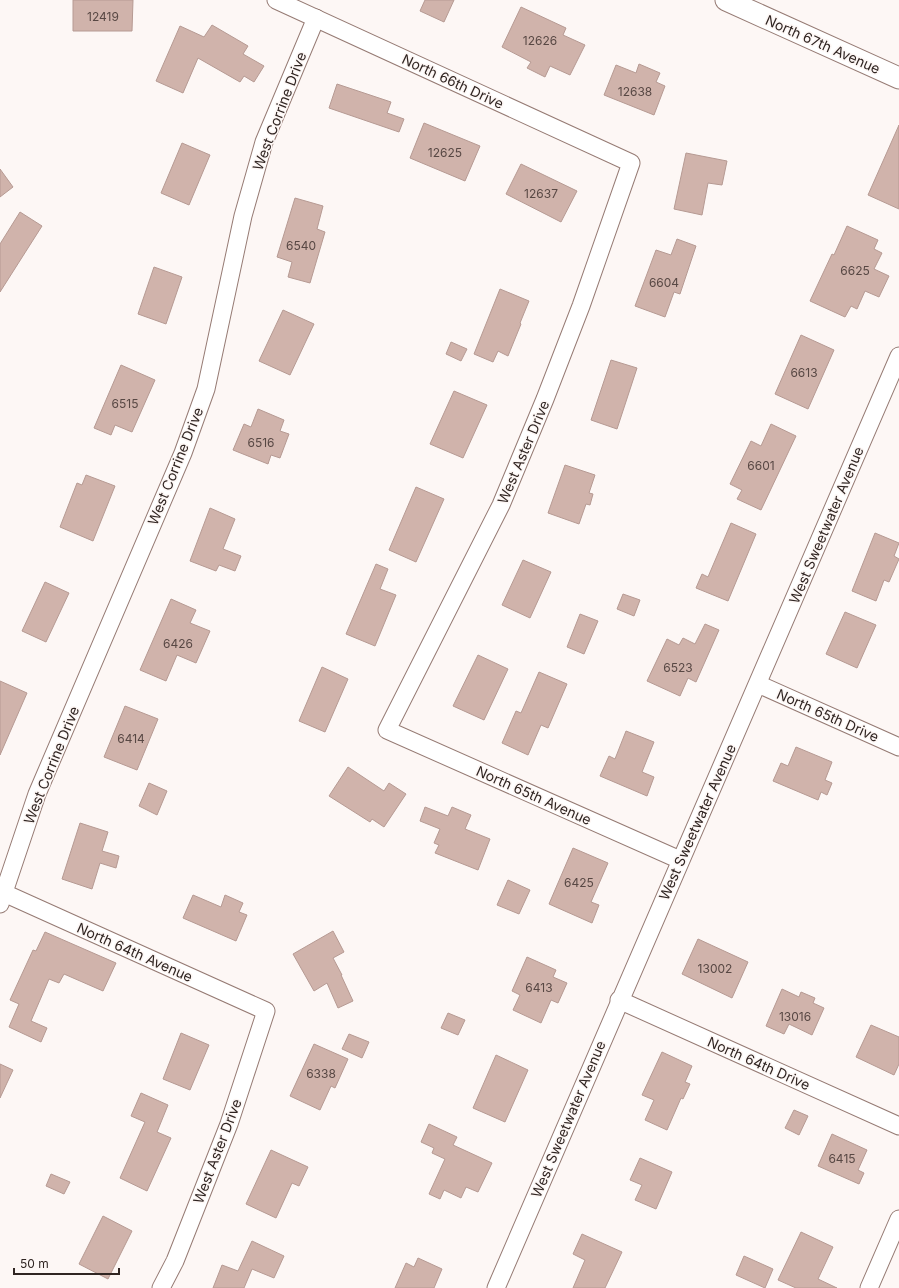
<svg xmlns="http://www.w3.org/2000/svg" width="899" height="1288" viewBox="0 0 899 1288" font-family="Inter,sans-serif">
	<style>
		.building { fill: #d0b3ab; stroke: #b69a93 }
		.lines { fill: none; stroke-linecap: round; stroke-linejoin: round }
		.minor-casing { stroke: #967b74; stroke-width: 19 }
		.major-casing { stroke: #967b74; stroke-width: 23 }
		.minor { stroke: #fff; stroke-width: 17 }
		.major { stroke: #fff; stroke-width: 21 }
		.labels { text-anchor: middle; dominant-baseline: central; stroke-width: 3; stroke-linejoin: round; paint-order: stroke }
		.number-label { font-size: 12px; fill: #584844 }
		.street-label { font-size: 14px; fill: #302522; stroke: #fdf7f5 }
	</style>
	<rect width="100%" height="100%" fill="#fdf7f5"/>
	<g class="building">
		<polygon points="73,0 133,0 132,31 73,31"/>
		<polygon points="425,0 454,0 444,22 420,11"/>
		<polygon points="521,7 566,28 563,35 585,45 570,75 550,66 545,77 527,68 531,62 502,47"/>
		<polygon points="212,25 248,46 243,54 264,66 254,82 244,76 240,82 198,58 183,93 156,81 180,26 204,37"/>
		<polygon points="639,64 660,73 656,82 665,86 654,115 604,95 616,65 636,73"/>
		<polygon points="337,84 391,102 387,113 404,119 399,132 329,108"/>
		<polygon points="424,123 480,146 465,181 410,158"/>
		<polygon points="899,125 899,209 868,195"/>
		<polygon points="182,143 210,155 189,205 161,193"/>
		<polygon points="686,153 727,161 722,185 708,183 702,215 674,209"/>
		<polygon points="521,164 577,191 561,222 506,194"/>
		<polygon points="0,169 13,187 0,197"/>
		<polygon points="295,198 323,206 317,229 325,232 310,283 288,277 292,262 277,257"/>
		<polygon points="20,212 42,226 0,292 0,244"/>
		<polygon points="847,226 878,240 874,249 882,253 874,269 889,276 879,297 865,291 857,309 851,306 845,317 810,301 832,254 834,255"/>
		<polygon points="677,239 696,246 680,294 674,292 665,317 635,306 656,250 671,255"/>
		<polygon points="154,267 182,277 166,324 138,314"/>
		<polygon points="500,289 529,301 520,323 521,324 508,356 498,351 493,362 474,354"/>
		<polygon points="283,310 314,324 290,375 259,361"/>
		<polygon points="801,335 834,350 808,409 775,394"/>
		<polygon points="451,342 467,349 461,361 446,354"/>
		<polygon points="611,360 637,368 617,429 591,420"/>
		<polygon points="121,365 155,380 132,432 115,425 111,435 94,428"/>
		<polygon points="454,391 487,405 463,458 430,444"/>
		<polygon points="258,409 284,420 280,431 289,434 280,458 271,455 268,464 233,450 244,424 251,427"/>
		<polygon points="771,424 796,436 761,510 737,499 742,490 730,484 751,441 761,446"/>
		<polygon points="565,465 595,475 589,493 593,494 590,505 586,504 579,524 548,513"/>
		<polygon points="86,475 115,486 93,541 60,527 77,483 82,485"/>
		<polygon points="416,487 444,499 416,562 389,550"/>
		<polygon points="210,508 235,519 223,549 241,556 235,571 219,565 216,571 190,561"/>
		<polygon points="731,523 756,534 728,601 696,588 702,574 708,577"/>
		<polygon points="875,533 899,543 894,556 899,559 889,582 884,580 876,601 852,591"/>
		<polygon points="523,560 551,572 530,618 502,605"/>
		<polygon points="376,564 388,569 380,589 396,595 375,646 346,634"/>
		<polygon points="45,582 69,593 46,642 22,631"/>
		<polygon points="623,594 640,600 634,616 617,609"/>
		<polygon points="171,599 196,610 190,623 210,631 196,663 177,655 166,681 140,670"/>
		<polygon points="845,612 876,625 857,668 826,654"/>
		<polygon points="580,614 598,621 584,654 567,647"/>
		<polygon points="705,624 719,630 696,682 688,678 680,696 647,681 667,639 679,645 683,638 695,644"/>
		<polygon points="478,655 508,669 484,720 453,706"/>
		<polygon points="322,667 348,679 325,732 299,721"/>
		<polygon points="539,672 567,684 548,728 541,725 528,755 502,743 516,711 521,713"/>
		<polygon points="0,681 27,693 0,755"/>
		<polygon points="125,706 158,719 137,770 104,757"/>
		<polygon points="626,731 654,742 642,772 654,777 647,796 600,776 609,756 615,759"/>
		<polygon points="796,747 832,762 825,780 832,783 827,795 821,792 818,800 773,781 781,763 788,766"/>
		<polygon points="348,767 384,791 389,783 406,794 384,827 372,819 370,822 329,796"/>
		<polygon points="149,783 167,791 157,815 139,806"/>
		<polygon points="425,807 448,816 452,807 471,815 465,829 490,839 478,870 435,853 439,845 434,843 440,829 420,821"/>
		<polygon points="80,823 108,832 102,851 119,856 116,868 100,863 92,889 62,879"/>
		<polygon points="573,848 608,863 591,902 599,905 592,923 549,904"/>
		<polygon points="508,880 530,890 519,914 497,905"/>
		<polygon points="193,895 221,907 225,895 243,903 239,912 247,915 236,941 183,918"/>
		<polygon points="333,931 344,952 333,958 342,975 341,975 353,1001 338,1008 327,983 314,991 293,954"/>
		<polygon points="45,932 116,963 103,991 64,974 59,983 49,979 31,1021 47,1028 41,1042 9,1027 19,1004 10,1000 33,950 36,951"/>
		<polygon points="698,939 748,962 732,998 682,974"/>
		<polygon points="527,957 556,970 553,977 567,983 558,1003 551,1000 541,1023 513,1010 520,995 512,991"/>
		<polygon points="782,989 799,997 801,992 815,998 813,1003 824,1008 812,1035 789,1024 784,1034 766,1026"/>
		<polygon points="448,1013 465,1020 458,1035 441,1028"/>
		<polygon points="871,1025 899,1037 899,1064 894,1075 856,1057"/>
		<polygon points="181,1033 209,1045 190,1090 163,1079"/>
		<polygon points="349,1034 369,1042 362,1058 342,1049"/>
		<polygon points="314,1044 348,1059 335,1088 331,1086 320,1110 290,1096"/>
		<polygon points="662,1052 692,1066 685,1082 690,1084 683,1099 681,1098 667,1130 645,1120 654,1100 642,1095"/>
		<polygon points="496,1055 528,1070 505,1122 473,1108"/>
		<polygon points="0,1064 13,1070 0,1098"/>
		<polygon points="141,1093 168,1105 157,1132 171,1138 147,1191 120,1178 145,1122 131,1116"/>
		<polygon points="794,1110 808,1116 799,1135 785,1128"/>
		<polygon points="429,1124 457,1137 453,1145 492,1163 478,1192 466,1187 461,1198 444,1190 440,1199 429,1194 445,1159 432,1153 434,1148 421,1142"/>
		<polygon points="832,1134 867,1150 858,1170 864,1173 859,1184 818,1166"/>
		<polygon points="271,1150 308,1167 299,1186 292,1183 276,1218 246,1204"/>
		<polygon points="640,1158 672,1172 656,1209 635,1200 642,1185 630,1180"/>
		<polygon points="51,1174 70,1182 64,1194 46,1186"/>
		<polygon points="103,1216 132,1231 108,1279 79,1264"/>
		<polygon points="801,1232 833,1247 818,1279 837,1288 796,1288 778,1280"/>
		<polygon points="582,1234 622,1252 605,1288 573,1288 585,1260 573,1254"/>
		<polygon points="252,1241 284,1256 274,1278 252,1269 244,1288 213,1288 222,1265 238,1271"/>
		<polygon points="744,1256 773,1269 765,1288 736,1275"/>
		<polygon points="418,1258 442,1269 434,1288 395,1288 406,1263 414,1267"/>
	</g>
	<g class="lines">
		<defs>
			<g id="minor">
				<polyline points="276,0 631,163 581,306 545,399 501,505 387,730 680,860"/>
				<polyline points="758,684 899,747"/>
				<polyline points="4,893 266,1011 229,1124 175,1261 161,1288"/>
				<polyline points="0,904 37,794 183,453 206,389 243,216 264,142 316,18"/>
				<polyline points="619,1000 899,1126"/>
				<polyline points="496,1288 899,356"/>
				<polyline points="869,1288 899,1219"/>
			</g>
			<polyline id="major" points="726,0 899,78"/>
		</defs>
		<use href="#minor" class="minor-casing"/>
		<use href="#major" class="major-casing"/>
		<use href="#minor" class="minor"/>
		<use href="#major" class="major"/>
	</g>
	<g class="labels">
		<g class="number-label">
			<text x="103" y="16">12419</text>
			<text x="540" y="40">12626</text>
			<text x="635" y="91">12638</text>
			<text x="445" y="152">12625</text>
			<text x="541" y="193">12637</text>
			<text x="301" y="245">6540</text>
			<text x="855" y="270">6625</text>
			<text x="664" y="282">6604</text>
			<text x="804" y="372">6613</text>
			<text x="125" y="403">6515</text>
			<text x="261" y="442">6516</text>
			<text x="761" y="465">6601</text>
			<text x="178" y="643">6426</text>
			<text x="678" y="667">6523</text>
			<text x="131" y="738">6414</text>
			<text x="579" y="882">6425</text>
			<text x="715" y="968">13002</text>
			<text x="539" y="987">6413</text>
			<text x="795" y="1016">13016</text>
			<text x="321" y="1073">6338</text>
			<text x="842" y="1158">6415</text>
		</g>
		<g class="street-label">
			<text transform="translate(823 44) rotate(24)">North 67th Avenue</text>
			<text transform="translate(453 81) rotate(25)">North 66th Drive</text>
			<text transform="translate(279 111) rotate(-69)">West Corrine Drive</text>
			<text transform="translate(523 452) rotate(-67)">West Aster Drive</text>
			<text transform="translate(175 466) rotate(-68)">West Corrine Drive</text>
			<text transform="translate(826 525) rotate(-67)">West Sweetwater Avenue</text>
			<text transform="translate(828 715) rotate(24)">North 65th Drive</text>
			<text transform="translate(51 765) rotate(-68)">West Corrine Drive</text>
			<text transform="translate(534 795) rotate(24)">North 65th Avenue</text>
			<text transform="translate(697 822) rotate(-66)">West Sweetwater Avenue</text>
			<text transform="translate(135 952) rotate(24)">North 64th Avenue</text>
			<text transform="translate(759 1063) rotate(24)">North 64th Drive</text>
			<text transform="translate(568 1119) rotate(-67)">West Sweetwater Avenue</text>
			<text transform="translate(217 1151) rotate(-69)">West Aster Drive</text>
		</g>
	</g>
	<path d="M14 1268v6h105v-6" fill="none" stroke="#302522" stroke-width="2"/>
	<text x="20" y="1268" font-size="12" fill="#302522" stroke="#fdf7f5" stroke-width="3" paint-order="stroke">50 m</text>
</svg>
